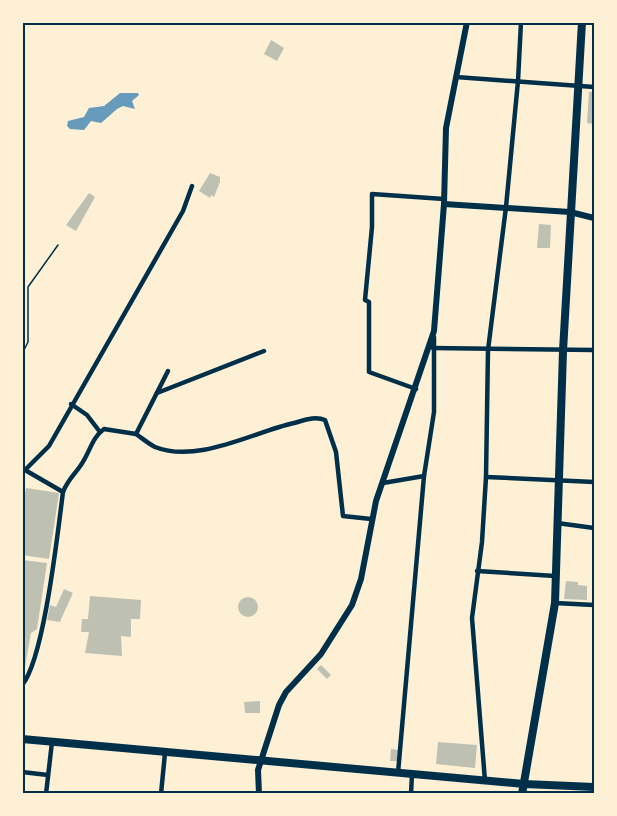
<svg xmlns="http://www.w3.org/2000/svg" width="617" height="816" viewBox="0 0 617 816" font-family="'Noto Sans',sans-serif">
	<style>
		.water { fill: #669bbc }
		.building { fill: #bec0b2 }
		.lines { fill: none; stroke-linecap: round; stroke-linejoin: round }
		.path { stroke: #003049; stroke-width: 1.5 }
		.minor { stroke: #003049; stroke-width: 4.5 }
		.tertiary { stroke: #003049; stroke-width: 6 }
		.primary { stroke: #003049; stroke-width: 8 }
		.neatline { fill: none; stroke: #003049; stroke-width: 2 }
	</style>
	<rect width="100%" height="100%" fill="#fdf0d5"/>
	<polygon class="water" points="120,93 138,93 139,95 132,101 135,109 123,106 117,109 101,123 91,121 84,130 70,129 67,126 68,121 84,117 89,108 104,106"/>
	<g class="building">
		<polygon points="271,40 284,48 277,61 264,54"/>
		<polygon points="589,92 594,92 594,124 587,123"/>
		<polygon points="210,173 220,177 220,182 214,197 211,195 210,198 199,191"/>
		<polygon points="89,193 95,197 76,231 66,225"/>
		<polygon points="539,224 551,225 550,248 537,248"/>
		<polygon points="26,488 59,493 49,559 22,555 22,509"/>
		<polygon points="22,560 47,563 37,629 31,633 23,678"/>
		<polygon points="566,581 578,582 578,585 587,586 587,600 564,599"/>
		<polygon points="64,589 73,593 62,617 60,622 47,620 50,605 56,607"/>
		<polygon points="90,596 141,600 140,619 131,619 131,637 121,636 122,656 85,653 89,632 81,632 82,619 88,619"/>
		<circle cx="248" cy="607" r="10"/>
		<polygon points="321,665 331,675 327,679 317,669"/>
		<polygon points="260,701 260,713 245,713 244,702"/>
		<polygon points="438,742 477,745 475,768 436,764"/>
		<polygon points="391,749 398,750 397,761 390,761"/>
	</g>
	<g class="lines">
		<polyline class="path" points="22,354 28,342 28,287 58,245"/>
		<g class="minor">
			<polyline points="456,77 594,87"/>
			<polyline points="433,348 594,350"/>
			<polyline points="416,389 369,372 369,302 365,300 372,227 372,194 444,199"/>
			<polyline points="157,393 264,351"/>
			<polyline points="71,404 87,415 100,432"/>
			<path d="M136 434C142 438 149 444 155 447 198 464 253 432 294 423 305 420 315 416 325 420L336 452 343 516 371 519"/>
			<polyline points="22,473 49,446 183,211 192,186"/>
			<polyline points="486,477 594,482"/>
			<polyline points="383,483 424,476"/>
			<path d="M63 492C69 477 77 473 84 460 91 448 93 437 104 429L136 434 168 371"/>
			<polyline points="557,523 594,528"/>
			<polyline points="477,571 555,576"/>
			<polyline points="555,603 594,605"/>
			<path d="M22 685C44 660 58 530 63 492L25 470"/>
			<polyline points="22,772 48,775"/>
			<polyline points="398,773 424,476 434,412 434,337"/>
			<polyline points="485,781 472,618 482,542 486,477 488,350 506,207 518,81 521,22"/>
			<polyline points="46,794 52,742"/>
			<polyline points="161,794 165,753"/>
			<polyline points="411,794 412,774"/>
		</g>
		<g class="tertiary">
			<polyline points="444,204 570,212 594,218"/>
			<polyline points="259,794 258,770 279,705 286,692 321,654 352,605 361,579 376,501 434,331 444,204 446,128 467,22"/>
		</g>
		<g class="primary">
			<polyline points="22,739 524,784 594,787"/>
			<polyline points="522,794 555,603 563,351 582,22"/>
		</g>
	</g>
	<rect width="617" height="816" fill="none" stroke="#fdf0d5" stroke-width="48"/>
	<rect x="24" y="24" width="569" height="768" class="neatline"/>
</svg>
